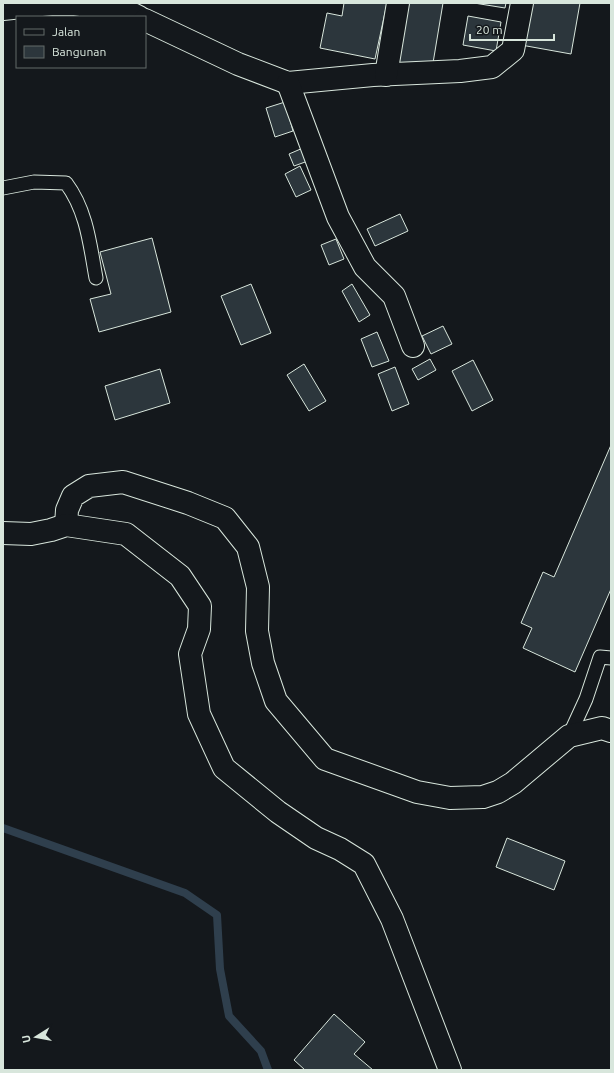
<svg xmlns="http://www.w3.org/2000/svg" width="614" height="1073" viewBox="0 0 614 1073" font-family="Ubuntu,sans-serif">
	<style>
		.lines { fill: none; stroke-linecap: round; stroke-linejoin: round }
		.stream { stroke: #2f3f4d; stroke-width: 8 }
		.building { fill: #2c363c; stroke: #d8e6dc }
		.service-casing { stroke: #d8e6dc; stroke-width: 15 }
		.minor-casing { stroke: #d8e6dc; stroke-width: 24 }
		.service { stroke: #14181c; stroke-width: 13 }
		.minor { stroke: #14181c; stroke-width: 22 }
	</style>
	<rect width="100%" height="100%" fill="#14181c"/>
	<g class="lines">
		<polyline class="stream" points="3,828 185,893 217,915 220,969 229,1016 261,1051 268,1070"/>
	</g>
	<g class="building">
		<polygon points="344,3 387,3 375,59 320,48 327,13 342,16"/>
		<polygon points="407,3 443,3 432,69 397,63"/>
		<polygon points="474,3 506,3 505,8"/>
		<polygon points="529,3 580,3 571,54 521,45"/>
		<polygon points="468,16 501,22 496,51 463,45"/>
		<polygon points="285,102 293,131 275,137 266,108"/>
		<polygon points="303,148 308,161 294,166 289,154"/>
		<polygon points="300,166 311,190 296,197 285,174"/>
		<polygon points="400,214 408,231 375,246 367,229"/>
		<polygon points="152,238 171,312 99,332 90,299 111,294 100,252"/>
		<polygon points="336,239 344,259 329,265 321,245"/>
		<polygon points="251,284 271,333 241,345 221,296"/>
		<polygon points="352,284 370,315 359,322 342,291"/>
		<polygon points="443,326 452,344 431,354 422,336"/>
		<polygon points="377,332 389,361 372,367 361,339"/>
		<polygon points="430,359 436,370 418,380 412,369"/>
		<polygon points="473,360 493,400 472,411 452,371"/>
		<polygon points="304,364 326,401 309,411 287,375"/>
		<polygon points="395,367 409,404 392,411 378,374"/>
		<polygon points="160,369 170,403 115,420 105,386"/>
		<polygon points="611,445 611,589 575,672 523,648 532,628 521,623 543,572 554,577"/>
		<polygon points="507,838 565,861 554,890 496,867"/>
		<polygon points="334,1014 365,1042 354,1054 373,1070 305,1070 294,1060"/>
	</g>
	<g class="lines">
		<defs>
			<g id="service">
				<path d="M3 188 34 182 66 183C87 211 90 245 96 278"/>
				<polyline points="569,736 586,699 600,657 611,658"/>
			</g>
			<g id="minor">
				<polyline points="3,9 51,4 74,4 133,14 139,17"/>
				<polyline points="145,20 238,64 288,83 373,75 460,71 492,67 513,50 522,3"/>
				<polyline points="386,75 398,3"/>
				<polyline points="288,83 338,217 365,267 394,296 413,346"/>
				<polyline points="66,525 67,510 73,496 89,486 123,482 188,503 225,518 248,547 258,587 257,631 263,663 276,701 325,759 417,792 450,798 483,797 498,792 513,783 569,736 602,728 611,731"/>
				<polyline points="3,533 31,534 51,530 66,525 126,534 180,576 200,606 199,629 190,654 199,714 224,768 278,812 316,838 340,849 364,864 392,919 450,1070"/>
			</g>
		</defs>
		<use href="#service" class="service-casing"/>
		<use href="#minor" class="minor-casing"/>
		<use href="#service" class="service"/>
		<use href="#minor" class="minor"/>
	</g>
	<rect width="614" height="1073" fill="none" stroke="#d8e6dc" stroke-width="8"/>
	<rect x="16" y="16" width="130" height="52" fill="#14181c" stroke="#626a69"/>
	<rect x="24" y="29" width="20" height="6" fill="#14181c" stroke="#626a69"/>
	<text x="52" y="36" font-size="12" fill="#d8e6dc">Jalan</text>
	<rect x="24" y="46" width="20" height="12" fill="#2c363c" stroke="#626a69"/>
	<text x="52" y="56" font-size="12" fill="#d8e6dc">Bangunan</text>
	<g transform="translate(36 1037) rotate(259)" stroke="#14181c" stroke-width="3" paint-order="stroke">
	<path d="M0-3L7 15L0 10L-7 15Z" fill="#d8e6dc"/>
	<text y="-6" font-size="11" font-weight="bold" text-anchor="middle" fill="#d8e6dc">U</text>
	</g>
	<path d="M470 34v6h84v-6" fill="none" stroke="#d8e6dc" stroke-width="2"/>
	<text x="476" y="34" font-size="12" fill="#d8e6dc" stroke="#14181c" stroke-width="3" paint-order="stroke">20 m</text>
</svg>
